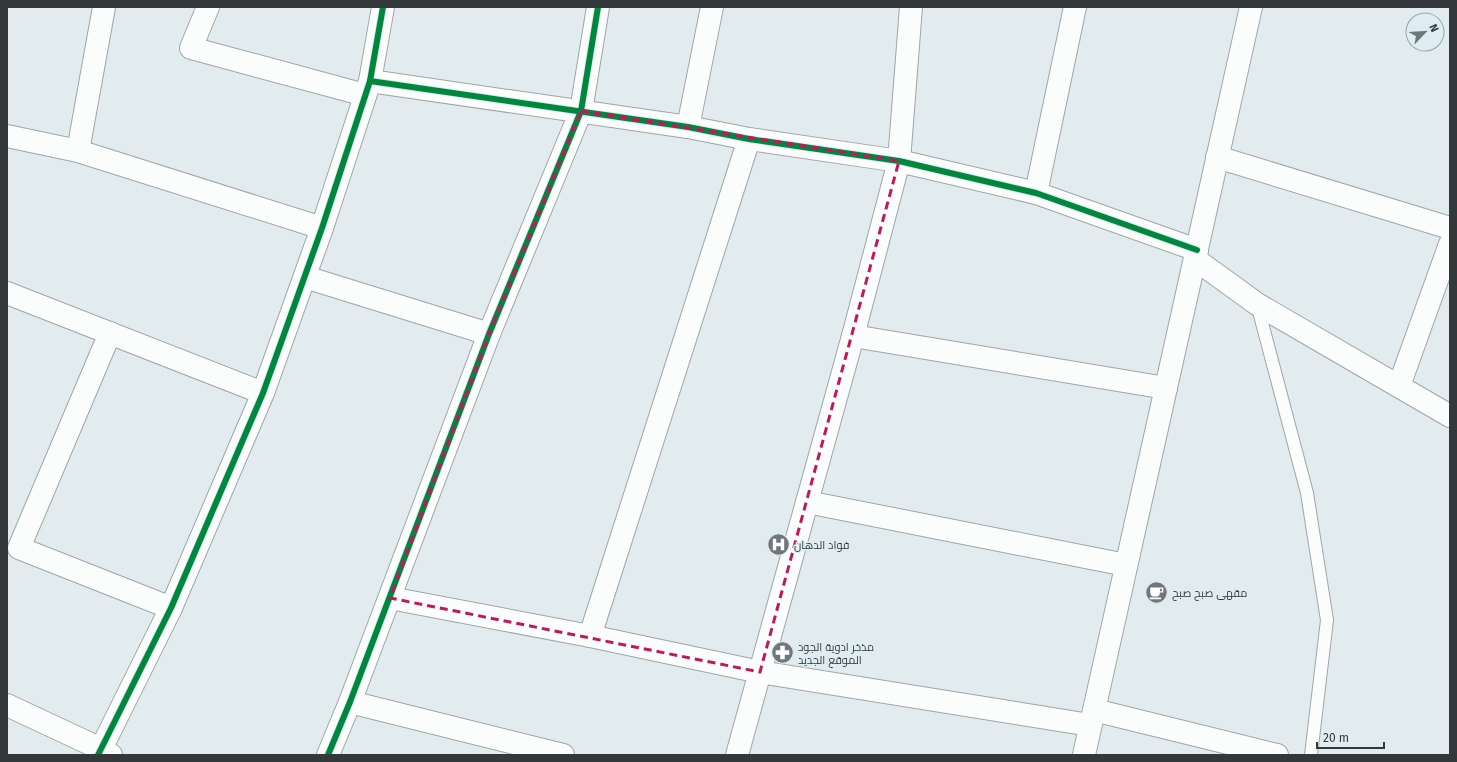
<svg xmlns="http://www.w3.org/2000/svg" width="1457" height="762" viewBox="0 0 1457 762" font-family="'Fira Sans',Cairo,sans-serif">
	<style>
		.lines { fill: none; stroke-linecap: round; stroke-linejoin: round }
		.service-casing { stroke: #9fa6a8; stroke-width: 14 }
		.minor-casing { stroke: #9fa6a8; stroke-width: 24 }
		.tertiary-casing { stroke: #9fa6a8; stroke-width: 24 }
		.service { stroke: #fbfcfc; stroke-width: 12 }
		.minor { stroke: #fbfcfc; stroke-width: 22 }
		.tertiary { stroke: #fbfcfc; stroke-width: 22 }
		.cycleway-casing { stroke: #deedf2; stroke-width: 8 }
		.cycleway { stroke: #00873e; stroke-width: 6 }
		.marked { fill: none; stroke: #c2185b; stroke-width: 3; stroke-dasharray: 8 5; stroke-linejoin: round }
		.labels { text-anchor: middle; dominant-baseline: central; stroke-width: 3; stroke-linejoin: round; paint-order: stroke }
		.poi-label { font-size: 11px; fill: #33393b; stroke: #deedf2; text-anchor: start }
	</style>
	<rect width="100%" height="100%" fill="#e2ebee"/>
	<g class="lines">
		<defs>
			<polyline id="service" points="1257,304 1307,493 1327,620 1311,755"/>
			<g id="minor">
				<polyline points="208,7 191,48 365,95"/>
				<polyline points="370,81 688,127 749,139 899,161 1036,193 1197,250"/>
				<polyline points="688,127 712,7"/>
				<polyline points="7,136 78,151 322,228"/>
				<polyline points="78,151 104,7"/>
				<polyline points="1217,157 1450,228"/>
				<polyline points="1036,193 1075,7"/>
				<polyline points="1195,259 1257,304 1450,416"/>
				<polyline points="305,277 489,334"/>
				<polyline points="7,293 263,393"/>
				<polyline points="110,333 19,548 171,608"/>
				<polyline points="853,336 1166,388"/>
				<polyline points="1399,386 1450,244"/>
				<polyline points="807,502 1126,565"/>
				<polyline points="390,598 590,636 760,672 1090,725"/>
				<polyline points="590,636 749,139"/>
				<polyline points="350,702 563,755"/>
				<polyline points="7,705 101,749 111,755"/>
				<polyline points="1094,710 1277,755"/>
				<polyline points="98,755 171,608 263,393 322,228 370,81 383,7"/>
				<polyline points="328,755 350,702 489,334 581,111 598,7"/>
				<polyline points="1084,755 1251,7"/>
			</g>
			<polyline id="tertiary" points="737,755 853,336 899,161 911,7"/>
		</defs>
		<use href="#service" class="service-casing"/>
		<use href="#minor" class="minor-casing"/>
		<use href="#tertiary" class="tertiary-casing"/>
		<use href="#service" class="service"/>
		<use href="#minor" class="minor"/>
		<use href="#tertiary" class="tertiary"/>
		<defs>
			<g id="cycleway">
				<polyline points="370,81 688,127 749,139 899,161 1036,193 1197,250"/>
				<polyline points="98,755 171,608 263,393 322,228 370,81 383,7"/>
				<polyline points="328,755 350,702 489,334 581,111 598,7"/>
			</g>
		</defs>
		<use href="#cycleway" class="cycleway-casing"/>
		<use href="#cycleway" class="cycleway"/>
	</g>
	<path class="marked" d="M581 111 899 161 760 672 390 598 489 334Z"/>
	<defs>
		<symbol id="hospital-disc" viewBox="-11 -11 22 22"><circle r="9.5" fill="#70777a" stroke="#deedf2"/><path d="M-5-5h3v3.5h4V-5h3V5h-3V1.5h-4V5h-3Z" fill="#fff"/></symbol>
		<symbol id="cafe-disc" viewBox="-11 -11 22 22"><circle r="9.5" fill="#70777a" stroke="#deedf2"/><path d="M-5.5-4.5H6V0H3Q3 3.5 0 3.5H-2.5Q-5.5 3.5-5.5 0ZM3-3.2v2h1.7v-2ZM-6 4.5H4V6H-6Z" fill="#fff"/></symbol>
		<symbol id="pharmacy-disc" viewBox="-11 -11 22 22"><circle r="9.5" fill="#70777a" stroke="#deedf2"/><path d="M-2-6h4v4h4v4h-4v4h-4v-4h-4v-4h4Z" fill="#fff"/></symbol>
	</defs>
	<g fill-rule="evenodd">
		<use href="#hospital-disc" x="766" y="532" width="25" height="25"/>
		<use href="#cafe-disc" x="1144" y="580" width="25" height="25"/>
		<use href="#pharmacy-disc" x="770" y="640" width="25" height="25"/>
	</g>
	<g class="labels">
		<g class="poi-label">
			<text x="794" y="545">فواد الدهان</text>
			<text x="1172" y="593">مقهى صبح صبح</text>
			<text x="798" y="647">مذخر ادوية الجود<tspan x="798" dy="13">الموقع الجديد</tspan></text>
		</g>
	</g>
	<rect width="1457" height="762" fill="none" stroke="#33393b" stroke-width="16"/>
	<g transform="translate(1425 32) rotate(65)"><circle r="19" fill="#deedf2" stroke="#9aa5a9"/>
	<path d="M0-3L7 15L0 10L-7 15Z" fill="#70777a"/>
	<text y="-6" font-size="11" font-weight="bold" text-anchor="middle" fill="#33393b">N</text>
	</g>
	<path d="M1317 742v6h67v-6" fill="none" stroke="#33393b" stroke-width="2"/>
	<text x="1323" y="742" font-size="12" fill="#33393b" stroke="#deedf2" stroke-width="3" paint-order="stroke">20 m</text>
</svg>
